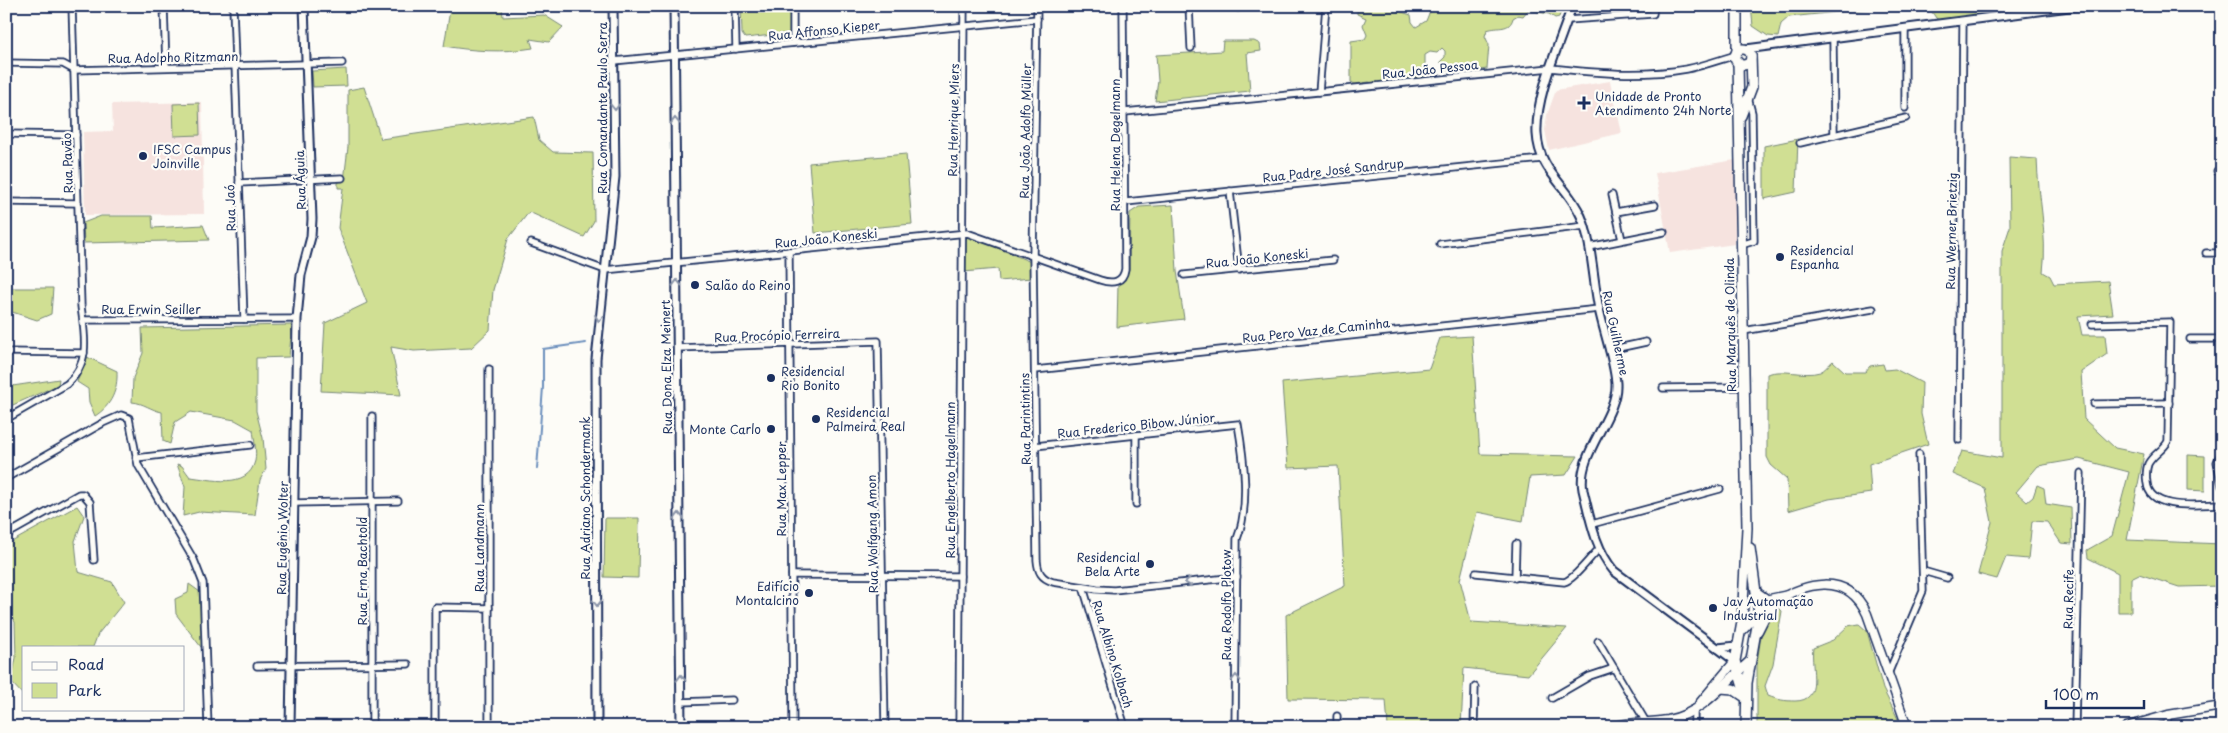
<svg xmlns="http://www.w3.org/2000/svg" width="2228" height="733" viewBox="0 0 2228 733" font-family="'Playpen Sans',sans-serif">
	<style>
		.built { fill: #f6e3df }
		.green { fill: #d0df93; stroke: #768778 }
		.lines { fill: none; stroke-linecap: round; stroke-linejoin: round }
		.stream { stroke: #6b8ebc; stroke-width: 2 }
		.minor-casing { stroke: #1b2f5e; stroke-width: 9 }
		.tertiary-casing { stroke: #1b2f5e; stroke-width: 11 }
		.secondary-casing { stroke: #1b2f5e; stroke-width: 11 }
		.primary-casing { stroke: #1b2f5e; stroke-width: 12 }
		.minor { stroke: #fdfcf7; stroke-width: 5.5 }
		.tertiary { stroke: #fdfcf7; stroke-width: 7 }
		.secondary { stroke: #fdfcf7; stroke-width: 8 }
		.primary { stroke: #fdfcf7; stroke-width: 9 }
		.oneway { stroke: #8c96aa }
		.poi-dot { fill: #1b2f5e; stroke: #fdfcf7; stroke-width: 2 }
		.labels { text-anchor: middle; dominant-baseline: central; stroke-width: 4.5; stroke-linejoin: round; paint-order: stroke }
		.street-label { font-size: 12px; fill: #1b2f5e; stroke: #fdfcf7 }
		.poi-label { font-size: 12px; fill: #1b2f5e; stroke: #fdfcf7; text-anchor: start }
	</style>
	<rect width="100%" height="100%" fill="#fdfcf7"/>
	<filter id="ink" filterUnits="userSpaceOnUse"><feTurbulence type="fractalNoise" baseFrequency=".02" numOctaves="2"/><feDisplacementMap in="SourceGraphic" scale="10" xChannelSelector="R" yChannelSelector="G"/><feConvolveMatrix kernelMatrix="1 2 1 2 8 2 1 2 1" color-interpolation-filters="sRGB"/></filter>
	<g filter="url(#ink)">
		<g class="built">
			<polygon points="1610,81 1622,133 1549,150 1545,130 1547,115 1556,90"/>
			<polygon points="202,102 204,214 85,215 83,132 113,131 112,104"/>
			<polygon points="1735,160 1735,244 1670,253 1655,173"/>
		</g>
		<g class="green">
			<path d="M459 6H502L503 17 544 15 563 27 549 42 530 39 533 48C503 53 473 51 444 46L450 10Z"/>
			<polygon points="741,6 792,6 792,33 745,38 742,34"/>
			<path d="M1363 6H1398L1399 11 1411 15 1412 22 1416 27 1426 21 1430 11 1442 6H1563L1559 17 1555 18 1549 14 1528 10 1523 16 1518 15 1513 18C1510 31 1498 26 1487 30L1485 36 1489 45 1487 69 1473 71 1468 68 1459 72 1446 69 1444 64 1440 62 1445 57V51L1442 48 1437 53 1430 52 1425 55V76C1418 80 1407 81 1400 76L1395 81 1391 78 1380 85 1369 82 1355 84 1351 82V41L1365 39 1367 35 1363 25 1366 18 1357 14V10Z"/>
			<polygon points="1751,6 1896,6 1789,17 1781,24 1778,37 1768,36 1753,26"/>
			<polygon points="1928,6 2044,6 1942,22 1936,18"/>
			<polygon points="1223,41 1254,41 1260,44 1261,51 1247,53 1250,91 1155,101 1158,81 1156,55 1222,51"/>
			<polygon points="346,69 347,86 313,87 312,71"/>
			<polygon points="364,87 381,139 534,117 539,140 553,152 593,153 594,221 584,237 529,212 508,239 493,290 490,330 471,348 414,351 391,347 401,395 321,391 325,323 367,303 338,228 343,188 338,188 338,182 344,181 348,147 348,90"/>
			<polygon points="199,103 200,135 174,136 173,104"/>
			<polygon points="1798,139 1796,192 1764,199 1764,146"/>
			<polygon points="906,154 912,224 815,233 809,163"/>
			<path d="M2009 157 2037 159C2038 197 2048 235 2043 272L2050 276 2054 284 2108 281 2113 314 2078 316 2082 335H2105L2107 354 2081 372 2084 419 2115 448 2144 454 2127 540 2222 544V586L2179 587 2139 574 2131 578V612H2118V573L2088 558 2087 550 2112 536 2129 472 2079 459 2038 466 2016 492 2027 502 2033 497 2037 485 2044 488 2046 504 2071 508 2072 544 2061 543 2047 522 2032 521 2028 559 2006 557 1997 579 1978 574 1992 522 1985 488 1953 474 1962 451 2002 458V251L2010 227Z"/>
			<polygon points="1173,205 1177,271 1184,319 1117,327 1118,285 1126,277 1129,269 1130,213 1139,207"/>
			<polygon points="101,216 152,216 153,228 203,225 209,240 84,243 83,223"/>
			<polygon points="969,236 1031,262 1031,278 999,281 998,269 963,272 964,240"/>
			<polygon points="6,288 53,288 51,314 37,320 6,310"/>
			<path d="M292 325 289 357 256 358V411L263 438 266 469 260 480 255 515 199 512 183 516 185 487 177 464 182 466 190 477C210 479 248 490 255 461 257 452 254 439 253 430L235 420 191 412 175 422 170 444 163 441 162 412C151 410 144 403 132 402L133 378 143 353 142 328Z"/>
			<polygon points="1472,336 1480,454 1578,456 1566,475 1530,477 1523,521 1477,512 1460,580 1471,622 1567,628 1528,675 1464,668 1461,727 1388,727 1386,700 1288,699 1286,615 1345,586 1338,466 1288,468 1282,383 1429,369 1440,338"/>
			<path d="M87 357 117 371C118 390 111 406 95 416L89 402 88 389 77 382Z"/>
			<path d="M1833 361 1845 372H1865L1870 366 1883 364 1885 370 1895 369 1922 383 1921 414 1928 444 1869 464 1871 493 1829 499 1788 511 1787 479 1771 465 1767 457V374C1784 368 1803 377 1820 372 1825 370 1829 364 1833 361Z"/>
			<polygon points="59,379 58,385 6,408 6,387"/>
			<polygon points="2188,455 2205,456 2205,491 2188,490"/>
			<polygon points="77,506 84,516 75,541 78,572 112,582 124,602 98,634 93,647 24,647 24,696 11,682 16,658 15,622 6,609 6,545"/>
			<polygon points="605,518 639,518 638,578 604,577"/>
			<polygon points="189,584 200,592 204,651 176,614 175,599 188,593"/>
			<path d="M1780 609 1782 611 1773 664 1765 686 1768 696C1778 700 1785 701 1795 701 1824 701 1810 668 1813 648L1833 640 1848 626 1859 624 1867 631 1883 689 1902 727H1757V663L1761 636 1773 611Z"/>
		</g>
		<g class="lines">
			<polyline class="stream" points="537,469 543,387 543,349 586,343"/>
			<defs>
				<g id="minor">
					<polyline points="164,6 166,67"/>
					<polyline points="233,6 244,319"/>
					<polyline points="735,6 736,49"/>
					<polyline points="793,6 793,43"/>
					<path d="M1037 6 1033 256 1037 560C1038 572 1041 578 1053 582L1097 589 1114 590 1237 577"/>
					<polyline points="1189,6 1191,48"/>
					<polyline points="1238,6 1238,8"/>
					<polyline points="1568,20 1653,14 1654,6"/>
					<polyline points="1905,29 1905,108"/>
					<polyline points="1833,39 1834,135"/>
					<polyline points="614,61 1037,19"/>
					<polyline points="6,63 63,64 74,70 342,63"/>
					<polyline points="1319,92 1326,6"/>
					<path d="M1125 112 1550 68C1596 73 1642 77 1687 69 1703 66 1719 60 1736 55"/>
					<polyline points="6,134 76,135"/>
					<polyline points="1800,143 1906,118"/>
					<polyline points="2217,171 2222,171"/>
					<polyline points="239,183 342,178"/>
					<polyline points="1230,191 1239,270"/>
					<polyline points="1612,195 1622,240"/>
					<polyline points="6,202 78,203"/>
					<polyline points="1126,202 1542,159"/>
					<polyline points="1616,212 1655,205"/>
					<path d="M531 243 605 270 967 233 1100 280C1112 284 1123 283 1125 269L1123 6"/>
					<polyline points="1440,244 1585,226"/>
					<polyline points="1741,245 1754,241 1752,113 1748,98"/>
					<polyline points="1589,247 1664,232"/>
					<polyline points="789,251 793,727"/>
					<polyline points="2206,253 2222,253"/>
					<polyline points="1184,275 1333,260"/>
					<polyline points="84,320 297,319"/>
					<path d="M2092 324 2170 322 2168 441C2164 450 2153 454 2148 464 2146 470 2146 477 2147 483 2150 512 2200 504 2222 504"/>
					<polyline points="1743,331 1873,309"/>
					<polyline points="2190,339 2222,339"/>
					<polyline points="677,348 878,341 885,727"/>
					<polyline points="1609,350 1646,342"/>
					<polyline points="6,352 84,353"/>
					<polyline points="489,369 489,727"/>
					<polyline points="1035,370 1599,309"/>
					<polyline points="1663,388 1744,387"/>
					<polyline points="2094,404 2169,403"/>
					<polyline points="372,416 372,727"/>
					<path d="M6 419 67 384C92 362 84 333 81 306L72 6"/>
					<polyline points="1136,435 1136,504"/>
					<polyline points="1959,440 1963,22"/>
					<path d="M1035 446 1238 424C1244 459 1250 506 1237 539L1235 727"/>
					<polyline points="2222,451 2217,462 2222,486"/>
					<polyline points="136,458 250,445"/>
					<polyline points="6,478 103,423 121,415 129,418 138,465 194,560 203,583 208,727"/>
					<polyline points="294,503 398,501"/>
					<polyline points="1592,524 1720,489"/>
					<polyline points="6,535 79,494 83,494 90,502 94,560"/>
					<polyline points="1923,571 1947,578"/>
					<path d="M1476 573 1564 582C1574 580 1591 556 1600 548"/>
					<polyline points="792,575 960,576"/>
					<polyline points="1515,578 1516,544"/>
					<polyline points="1083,587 1125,727"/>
					<polyline points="1598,641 1646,722"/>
					<polyline points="257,666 408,664"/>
					<polyline points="1888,674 1923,591 1919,454"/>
					<polyline points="1552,698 1590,676 1614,668"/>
					<polyline points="681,702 732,700"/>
					<polyline points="1694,711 1694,727"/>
					<polyline points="1337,716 1337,727"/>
					<polyline points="435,727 435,607 489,608"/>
					<polyline points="959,727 964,6"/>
					<polyline points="1474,727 1475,687"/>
					<polyline points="2075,727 2081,473"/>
					<polyline points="2167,727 2168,715"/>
				</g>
				<g id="tertiary">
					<polyline points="674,6 681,727"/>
					<path d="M1572 6C1560 43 1535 96 1537 134 1539 172 1568 185 1581 216 1592 241 1593 281 1599 309 1604 333 1614 359 1616 383 1618 417 1576 454 1583 490 1590 518 1595 549 1614 571L1735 661"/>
					<polyline points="1746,49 2077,6"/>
					<polyline points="1718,648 1736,646"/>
					<polyline points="290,727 297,319 301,275 311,237 312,219 304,6"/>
					<polyline points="597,727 596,359 615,177 613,6"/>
				</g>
				<g id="secondary">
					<polyline points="1758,631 1766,615 1773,607"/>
					<path d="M1740 633C1750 623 1759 611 1771 604 1804 583 1847 570 1867 614L1907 727"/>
					<polyline points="1699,704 1735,661"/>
					<path d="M1611 727C1630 722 1650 723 1668 720 1704 713 1725 682 1751 660"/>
					<polyline points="2126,727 2168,715 2222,706"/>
				</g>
				<g id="primary">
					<polyline points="1737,6 1737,52"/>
					<circle cx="1743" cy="57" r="8"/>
					<polyline points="1738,62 1747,528 1742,622 1735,661 1746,697"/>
					<polyline points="1741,116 1752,87 1751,56"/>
					<polyline points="1757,593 1767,600 1786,596"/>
					<polyline points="1721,688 1733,689 1745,697"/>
					<polyline points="1746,727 1747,683 1759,614 1750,548"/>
				</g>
			</defs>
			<use href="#minor" class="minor-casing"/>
			<use href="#tertiary" class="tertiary-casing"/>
			<use href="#secondary" class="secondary-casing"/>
			<use href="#primary" class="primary-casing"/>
			<use href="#minor" class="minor"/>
			<use href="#tertiary" class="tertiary"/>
			<use href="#secondary" class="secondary"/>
			<use href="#primary" class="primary"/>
		</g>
		<defs><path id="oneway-chevron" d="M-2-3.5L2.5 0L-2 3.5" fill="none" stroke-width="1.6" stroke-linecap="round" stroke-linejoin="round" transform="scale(1.25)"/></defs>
		<g class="oneway">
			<use href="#oneway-chevron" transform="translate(615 107) rotate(89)"/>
			<use href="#oneway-chevron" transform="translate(675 121) rotate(-91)"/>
			<use href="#oneway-chevron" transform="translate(677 283) rotate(-91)"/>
			<use href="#oneway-chevron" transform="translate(599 318) rotate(96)"/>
			<use href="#oneway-chevron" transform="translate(679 516) rotate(-91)"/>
			<use href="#oneway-chevron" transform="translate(1188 582) rotate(174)"/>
			<use href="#oneway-chevron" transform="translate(597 603) rotate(90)"/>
			<use href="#oneway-chevron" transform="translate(681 678) rotate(-91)"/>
			<use href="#oneway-chevron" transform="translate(1236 678) rotate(-90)"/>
		</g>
	</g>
	<g class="poi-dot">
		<path d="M1581.5 95.5h5v5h5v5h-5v5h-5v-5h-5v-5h5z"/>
		<circle cx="143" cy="156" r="5"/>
		<circle cx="1780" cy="257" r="5"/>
		<circle cx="695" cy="285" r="5"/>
		<circle cx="771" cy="378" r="5"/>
		<circle cx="816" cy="419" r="5"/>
		<circle cx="771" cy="429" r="5"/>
		<circle cx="1150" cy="564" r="5"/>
		<circle cx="809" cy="593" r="5"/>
		<circle cx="1713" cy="608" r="5"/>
	</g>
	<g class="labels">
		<g class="street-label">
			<text transform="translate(824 30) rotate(-6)">Rua Affonso Kieper</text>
			<text transform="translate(173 57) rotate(-1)">Rua Adolpho Ritzmann</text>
			<text transform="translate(1430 69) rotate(-6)">Rua João Pessoa</text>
			<text transform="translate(602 108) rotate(-90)">Rua Comandante Paulo Serra</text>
			<text transform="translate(953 120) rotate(-89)">Rua Henrique Miers</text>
			<text transform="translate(1025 131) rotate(-89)">Rua João Adolfo Müller</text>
			<text transform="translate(1115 145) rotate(-90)">Rua Helena Degelmann</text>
			<text transform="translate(67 163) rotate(-92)">Rua Pavão</text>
			<text transform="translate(1333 170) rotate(-6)">Rua Padre José Sandrup</text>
			<text transform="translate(300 180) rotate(-92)">Rua Águia</text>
			<text transform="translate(230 208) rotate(-92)">Rua Jaó</text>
			<text transform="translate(1951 231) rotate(-89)">Rua Werner Brietzig</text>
			<text transform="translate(826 238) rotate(-6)">Rua João Koneski</text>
			<text transform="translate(1257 258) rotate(-6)">Rua João Koneski</text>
			<text x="151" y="309">Rua Erwin Seiller</text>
			<text transform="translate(1730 325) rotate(-91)">Rua Marquês de Olinda</text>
			<text transform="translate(1316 330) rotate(-6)">Rua Pero Vaz de Caminha</text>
			<text transform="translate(1616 333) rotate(78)">Rua Guilherme</text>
			<text transform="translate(777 335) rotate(-2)">Rua Procópio Ferreira</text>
			<text transform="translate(666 367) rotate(-91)">Rua Dona Elza Meinert</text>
			<text transform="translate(1025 419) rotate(-91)">Rua Parintintins</text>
			<text transform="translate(1136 425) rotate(-6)">Rua Frederico Bibow Júnior</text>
			<text transform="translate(950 480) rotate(-90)">Rua Engelberto Hagelmann</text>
			<text transform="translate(781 489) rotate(-90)">Rua Max Lepper</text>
			<text transform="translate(585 498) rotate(-90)">Rua Adriano Schondermank</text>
			<text transform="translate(872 534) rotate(-91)">Rua Wolfgang Amon</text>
			<text transform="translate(282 538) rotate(-89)">Rua Eugênio Wolter</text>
			<text transform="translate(479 548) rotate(-90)">Rua Landmann</text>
			<text transform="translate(362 571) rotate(-90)">Rua Erna Bachtold</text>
			<text transform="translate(2068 599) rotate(-89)">Rua Recife</text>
			<text transform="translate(1226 605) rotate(-90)">Rua Rodolfo Plotow</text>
			<text transform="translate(1113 654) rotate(73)">Rua Albino Kolbach</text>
		</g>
		<g class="poi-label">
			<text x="1595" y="96">Unidade de Pronto<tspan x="1595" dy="14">Atendimento 24h Norte</tspan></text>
			<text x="153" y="149">IFSC Campus<tspan x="153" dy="14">Joinville</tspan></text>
			<text x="1790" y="250">Residencial<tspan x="1790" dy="14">Espanha</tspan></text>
			<text x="705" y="285">Salão do Reino</text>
			<text x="781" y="371">Residencial<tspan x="781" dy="14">Rio Bonito</tspan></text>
			<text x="826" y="412">Residencial<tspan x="826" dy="14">Palmeira Real</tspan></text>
			<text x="761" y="429" text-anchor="end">Monte Carlo</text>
			<text x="1140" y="557" text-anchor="end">Residencial<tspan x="1140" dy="14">Bela Arte</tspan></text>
			<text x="799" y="586" text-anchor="end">Edifício<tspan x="799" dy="14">Montalcino</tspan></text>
			<text x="1723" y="601">Jav Automação<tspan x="1723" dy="14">Industrial</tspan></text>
		</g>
	</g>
	<rect width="2228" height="733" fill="none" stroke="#fdfcf7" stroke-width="25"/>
	<rect x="12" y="12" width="2203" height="708" fill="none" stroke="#1b2f5e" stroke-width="2" filter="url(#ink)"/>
	<rect x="22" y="646" width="162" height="65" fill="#fdfcf7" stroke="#a3aaba"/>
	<rect x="32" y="662" width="25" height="8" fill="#fdfcf7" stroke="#a3aaba"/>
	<text x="68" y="670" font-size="15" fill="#1b2f5e">Road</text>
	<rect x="32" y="683" width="25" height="15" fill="#d0df93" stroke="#a3aaba"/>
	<text x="68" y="696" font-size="15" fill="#1b2f5e">Park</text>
	<path d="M2046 700v8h98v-8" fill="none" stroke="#1b2f5e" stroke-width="2.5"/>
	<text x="2053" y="700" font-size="15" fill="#1b2f5e" stroke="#fdfcf7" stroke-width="4" paint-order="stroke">100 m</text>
</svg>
